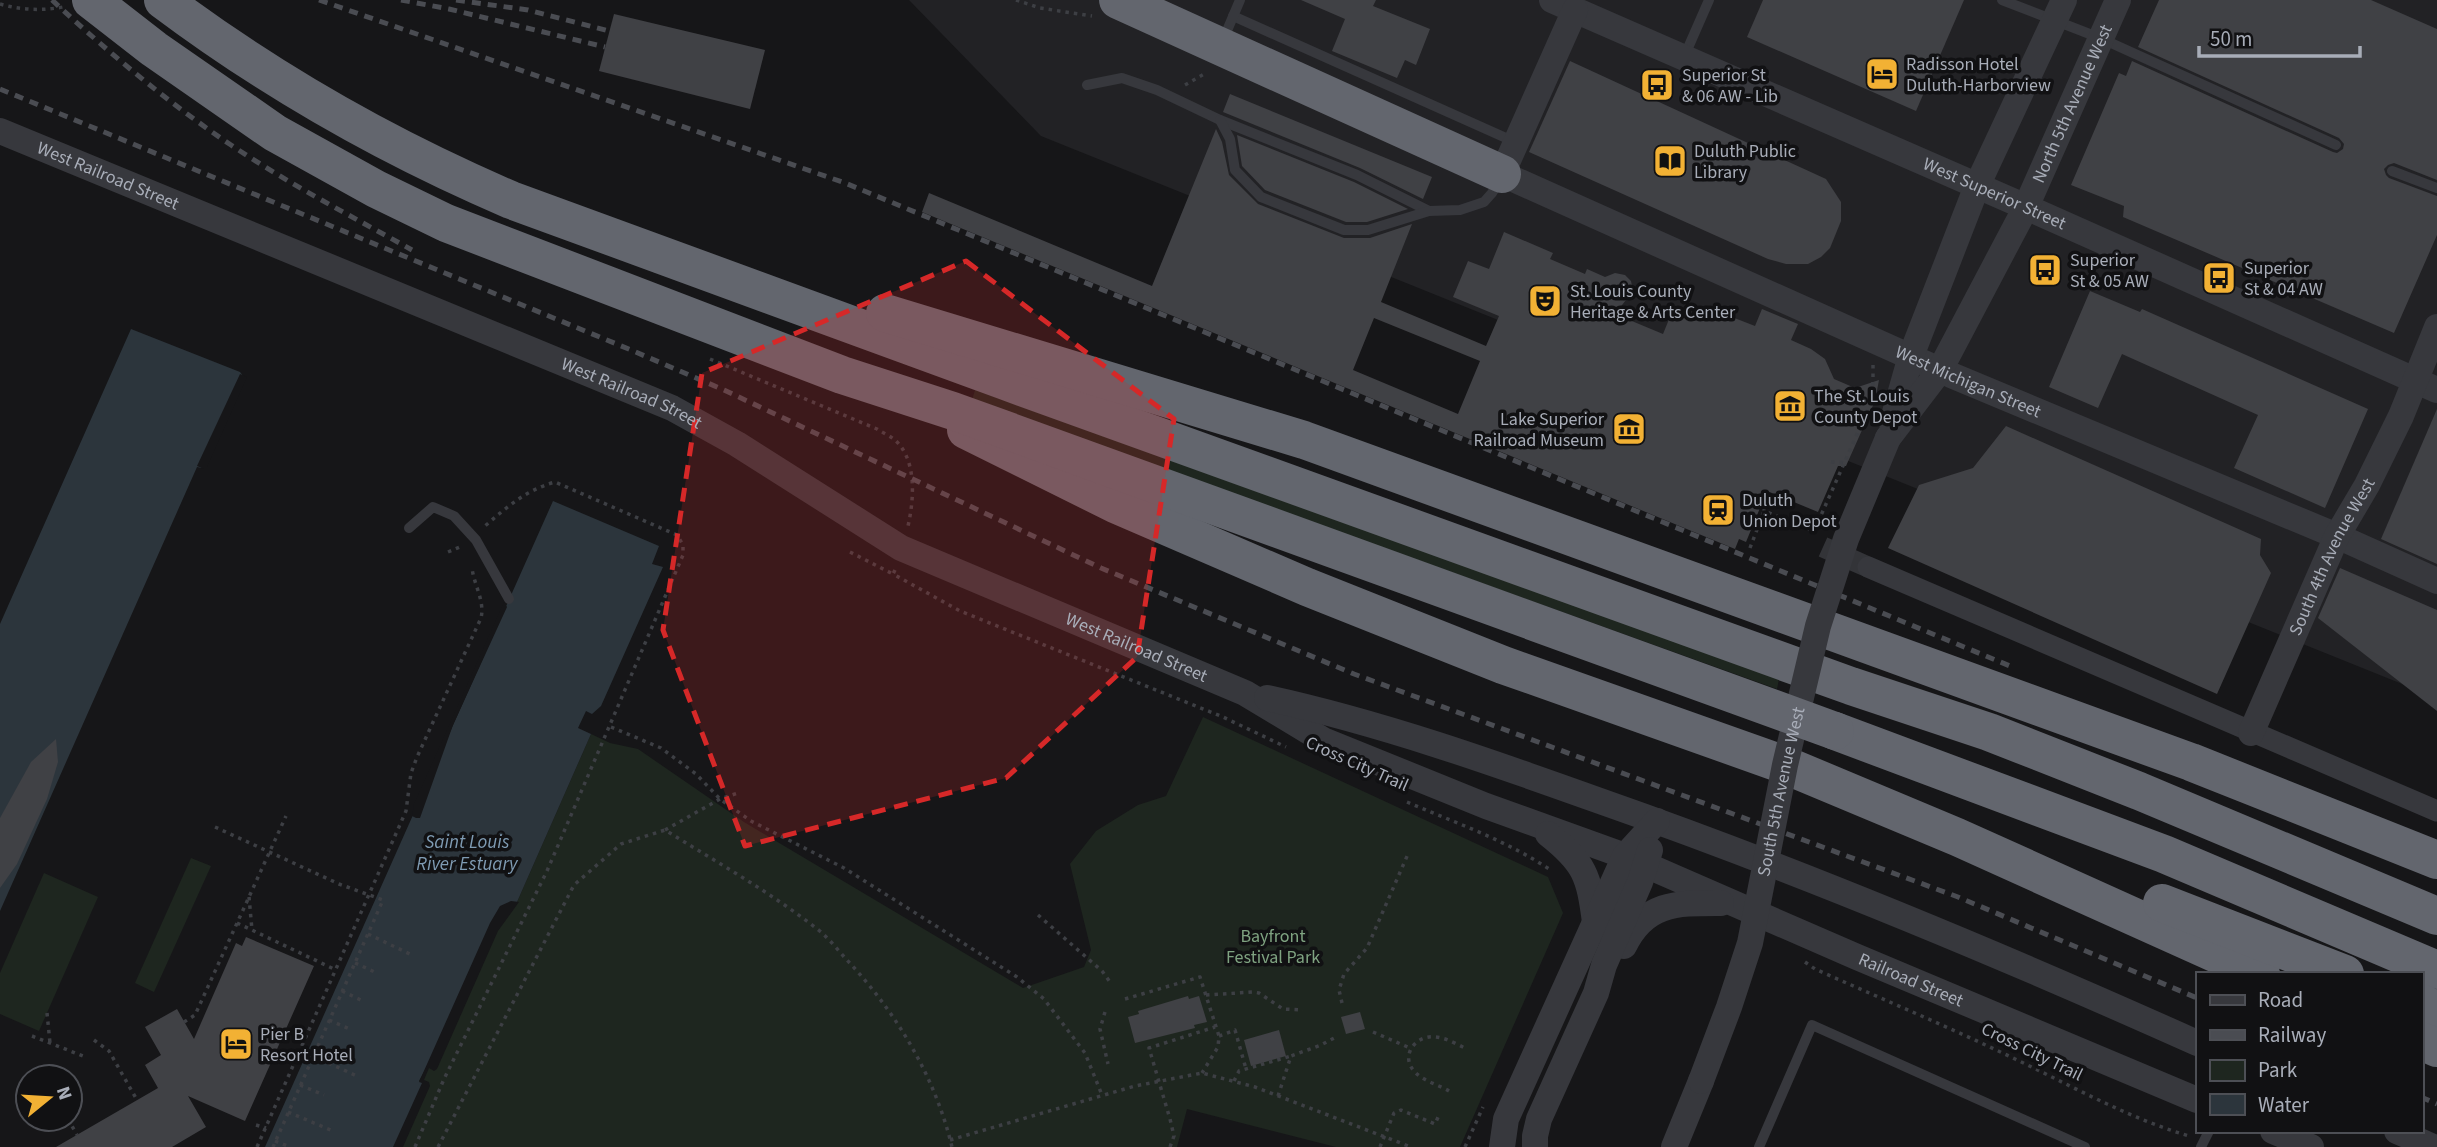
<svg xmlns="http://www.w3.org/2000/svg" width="2437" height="1147" viewBox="0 0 2437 1147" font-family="'Source Sans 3',sans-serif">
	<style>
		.built { fill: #222225 }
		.green { fill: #1e261f }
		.water { fill: #2c353c }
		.pier { fill: #161618 }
		.building { fill: #404145; fill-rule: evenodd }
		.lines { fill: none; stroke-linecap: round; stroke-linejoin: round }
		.minor-tunnel { stroke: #333438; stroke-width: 21; stroke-dasharray: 21 10; stroke-linecap: butt }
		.path { stroke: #3d3f44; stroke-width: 3.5; stroke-dasharray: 3.5 5; stroke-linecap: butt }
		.service { stroke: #37383d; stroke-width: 10 }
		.minor { stroke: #37383d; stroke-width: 21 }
		.tertiary { stroke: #37383d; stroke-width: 26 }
		.motorway { stroke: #63666e; stroke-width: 38 }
		.rail { stroke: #4a4c52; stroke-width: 5; stroke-dasharray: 9 7; stroke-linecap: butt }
		.tertiary-bridge { stroke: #37383d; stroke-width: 26 }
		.motorway-bridge { stroke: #63666e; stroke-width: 38 }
		.marked { fill: #d62828; fill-opacity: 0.2; stroke: #d62828; stroke-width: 5; stroke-dasharray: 14 9; stroke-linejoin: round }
		.labels { text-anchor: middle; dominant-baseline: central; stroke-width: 7; stroke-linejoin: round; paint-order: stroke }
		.poi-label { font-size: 18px; fill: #a8adb8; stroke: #111113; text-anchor: start }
		.street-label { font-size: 18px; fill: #a8adb8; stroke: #111113 }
		.park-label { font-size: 18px; fill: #7fa381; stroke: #111113 }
		.water-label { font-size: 19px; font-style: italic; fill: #7f9bb3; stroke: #111113 }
	</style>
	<rect width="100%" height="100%" fill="#161618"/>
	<polygon class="built" points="909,0 2437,0 2437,698 1041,136"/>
	<g class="green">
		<polygon points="975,390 1779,679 1777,689 972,400"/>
		<polygon points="1203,717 1548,877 1563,913 1460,1147 1336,1147 1187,1109 1177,1147 399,1147 419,1082 495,929 517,902 591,734 610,743 638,749 744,822 1023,988 1084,967 1091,950 1070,864 1096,831 1138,805 1166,796"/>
		<polygon points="191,858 211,866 154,992 135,983"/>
		<polygon points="44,873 98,897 39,1031 0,1014 0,973"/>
	</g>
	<g class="water">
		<polygon points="131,329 240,372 243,376 202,468 197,467 0,911 0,624"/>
		<polygon points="553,501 659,546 652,564 663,567 601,706 592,714 586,711 578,728 591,734 517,902 495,929 428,1064 419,1081 427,1085 399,1147 265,1147"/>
	</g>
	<g class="pier">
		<polygon points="240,374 247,377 207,467 204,469 197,466"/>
		<polygon points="504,602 507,607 453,725 420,818 416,818 412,816 414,804"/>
		<polygon points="511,901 519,902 498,931 437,1069 434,1071 429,1068 424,1080 429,1082 430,1086 403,1147 393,1147 422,1083 419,1082 490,923 500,906"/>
	</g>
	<g class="building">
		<polygon points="1301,0 1376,0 1373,6 1430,29 1416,65 1405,60 1397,78 1332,51 1345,19"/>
		<polygon points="1763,0 1964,0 1916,111 1747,37"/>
		<polygon points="2159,0 2371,0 2437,29 2437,180 2394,163 2388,165 2384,169 2386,175 2389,178 2437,196 2437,235 2394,333 2123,217 2124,206 2071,185 2119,73 2126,76 2132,61 2333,152 2337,153 2343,149 2344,144 2339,138 2138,47"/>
		<polygon points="614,14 765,50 750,109 599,71"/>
		<polygon points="1570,61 1826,179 1841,202 1841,221 1830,248 1821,257 1808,264 1786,264 1768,259 1529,152"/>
		<polygon points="1230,94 1432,177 1423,199 1360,168 1223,112"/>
		<path d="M1216 129 1222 142 1229 175 1258 204 1344 238H1370L1412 224 1381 302 1486 346 1499 316 1453 297 1468 261 1489 269 1504 232 1553 253 1550 259 1585 274 1587 269 1605 277 1615 273 1625 275 1631 281 1633 291 1615 314 1663 334 1672 312 1695 321 1710 312H1719L1755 326 1762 309 1798 324 1791 340 1811 349 1825 359 1834 379 1855 388 1879 380 1875 401 1846 466H1838L1818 512 1767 491 1746 542 1739 539 1735 549 922 212 929 193 1152 286ZM1374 318 1480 361 1458 414 1353 370Z"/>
		<polygon points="1237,135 1354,182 1408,209 1367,222 1346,222 1265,190 1242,166"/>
		<polygon points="2090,291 2140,312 2142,309 2368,409 2325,508 2234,468 2258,415 2122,354 2098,408 2049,387"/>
		<polygon points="2437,409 2437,564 2381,539"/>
		<polygon points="2006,426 2261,539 2260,555 2271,573 2217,694 1888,548 1919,485 1973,468"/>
		<polygon points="2340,568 2437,610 2437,711 2318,618"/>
		<polygon points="56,739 58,762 47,799 17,864 0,888 0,818 31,762"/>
		<polygon points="246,937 314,966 245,1121 188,1096 206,1127 172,1147 56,1147 158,1088 145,1065 161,1055 145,1027 177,1009 194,1039 236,943 242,946"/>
		<polygon points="1188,996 1189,999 1199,996 1207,1022 1194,1025 1195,1028 1135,1043 1128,1017 1139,1014 1138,1011"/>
		<polygon points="1360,1012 1365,1029 1346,1034 1341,1017"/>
		<polygon points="1279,1030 1286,1056 1251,1066 1244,1040"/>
	</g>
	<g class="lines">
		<polyline class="minor-tunnel" points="1823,547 1868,567"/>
		<g class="path">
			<polyline points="1016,0 1040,8 1092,16"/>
			<path d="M0 4C21 10 41 11 63 7"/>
			<polyline points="1185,85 1206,73"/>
			<path d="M710 359 877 429C883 433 891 436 896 441 917 461 914 500 908 526"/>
			<polyline points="1873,365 1873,396"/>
			<polyline points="1831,462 1845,463"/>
			<polyline points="1764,490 1764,511 1814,531 1871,403"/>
			<polyline points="1750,548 1764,511"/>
			<polyline points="448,552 462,546"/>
			<polyline points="850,552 893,574"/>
			<polyline points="895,570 893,574 960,611 1223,717 1286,747"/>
			<polyline points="611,727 661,748 696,774 720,799 751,821 844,868 1017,977 1044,999 1085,1053 1102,1095"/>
			<path d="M1407 802C1456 823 1508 841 1552 871"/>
			<polyline points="215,827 339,884 383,900 273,1147"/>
			<polyline points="665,830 720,799 738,793"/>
			<polyline points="249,897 252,930"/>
			<polyline points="1038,915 1102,971 1110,982"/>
			<polyline points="237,923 336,970"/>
			<polyline points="368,934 412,955"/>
			<path d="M1805 962 1815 969C1882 999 1949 1027 2015 1059 2072 1086 2128 1118 2189 1136"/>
			<polyline points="355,963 377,973"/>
			<polyline points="342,991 365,1002"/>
			<polyline points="1206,995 1253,992 1259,993 1283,1009 1303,1010"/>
			<polyline points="1125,999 1200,977 1219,1036 1218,1047 1202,1073"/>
			<polyline points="1342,1003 1339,990 1344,974 1367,948 1408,854"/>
			<polyline points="1105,1012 1100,1029 1108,1064"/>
			<polyline points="47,1013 50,1043"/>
			<polyline points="329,1020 352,1030"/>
			<polyline points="184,1022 195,1015 286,816"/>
			<polyline points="1373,1032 1410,1048"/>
			<polyline points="32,1036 83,1056"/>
			<polyline points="1219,1036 1235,1030 1246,1069"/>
			<polyline points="94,1040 109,1051 137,1100"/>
			<polyline points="313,1056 357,1076"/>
			<polyline points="1234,1081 1239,1071 1291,1056"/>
			<polyline points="300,1085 324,1095"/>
			<path d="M1449 1091C1439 1085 1423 1081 1415 1072 1399 1056 1416 1034 1436 1037 1447 1038 1458 1045 1467 1049"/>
			<polyline points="1278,1096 1291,1056 1321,1045 1336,1037"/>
			<polyline points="288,1112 333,1131"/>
			<polyline points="68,1119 77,1135"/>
			<polyline points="256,1125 266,1128"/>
			<polyline points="950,1140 1135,1086 1202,1073 1255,1087 1411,1147"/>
			<polyline points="275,1141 290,1147"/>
			<path d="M257 1147 406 811 411 773 417 757 481 618C485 601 474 585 472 568"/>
			<path d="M415 1147 444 1079 547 871 683 555V545L677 535 555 482C526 490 507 507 485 526"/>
			<path d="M438 1147 574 885 621 844 665 830C718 863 772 893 821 932 830 940 838 950 846 959 896 1012 935 1076 952 1147"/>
			<polyline points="1170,1147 1174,1136 1170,1119 1149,1048 1215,1027"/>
			<polyline points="1380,1147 1394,1113 1401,1110 1435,1124 1439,1115"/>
			<polyline points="1465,1147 1483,1107"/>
		</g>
		<g class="service">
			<polyline points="2002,0 2100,38 2336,145"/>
			<polyline points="1233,16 1515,142"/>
			<polyline points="1223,40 1240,0"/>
			<polyline points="1684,57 1709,0"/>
			<polyline points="1087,85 1122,78 1157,90 1220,120 1357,175 1429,211"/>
			<polyline points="1220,120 1230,139 1235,170 1261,197 1344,230 1368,230 1429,211 1460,210 1484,202 1492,193 1499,181"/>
			<polyline points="2392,171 2437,188"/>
			<polyline points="409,528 433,507 454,516 476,540 509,599"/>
			<polyline points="1759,1147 1812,1025 2085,1147"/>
			<polyline points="2201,1147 2209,1131"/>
		</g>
		<polyline class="minor" points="1868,567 2437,811"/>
		<g class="tertiary">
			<path id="s1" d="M1552 0 2026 207 2437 390"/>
			<path id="s2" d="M1575 10 1502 174 1951 375 2337 536 2437 581"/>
			<path id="s3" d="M0 131 672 408 737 444 901 548 1245 693 1323 740 1486 806 1625 856 1857 957 2197 1100"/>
			<polyline points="1892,423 1911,356 1977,186 2064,0"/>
			<path id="s4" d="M1888 438 1940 370 2026 207 2118 0"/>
			<path d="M1267 698C1381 723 1491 762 1600 801 1803 872 2001 955 2197 1043"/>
			<path id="s5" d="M2251 733 2337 536 2367 485 2401 416 2437 327"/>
			<path d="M1548 834C1585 863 1589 876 1595 922"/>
			<path d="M1624 946C1645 902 1677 903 1721 903"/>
			<polyline points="2273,1131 2311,1147"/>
			<polyline points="2397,1131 2433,1147"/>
			<polyline points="1502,1147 1506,1119 1625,856 1657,821"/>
			<polyline points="1535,1147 1535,1136 1539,1119 1596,993 1604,965 1640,882 1650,850"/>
			<polyline points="1674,1147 1701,1081"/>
		</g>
		<g class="motorway">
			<path d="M163 0C271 81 387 147 511 200L1005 381 1851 686 1989 732 2139 791 2437 916"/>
			<polyline points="1118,0 1502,174"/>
			<polyline points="885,313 1304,440 2191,762 2437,860"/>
			<polyline points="966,430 1115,504 1307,587 1503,665 1785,765 1957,837 2261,974"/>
			<polyline points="1835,731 2164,854 2437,970"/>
			<polyline points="2162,903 2345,974"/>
			<polyline points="2421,1003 2437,1010"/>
			<polyline points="2421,1041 2437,1048"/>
		</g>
		<g class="rail">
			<path d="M52 0C108 52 167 102 231 145 289 184 351 216 412 250"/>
			<polyline points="319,0 845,183 2010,666"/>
			<polyline points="401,0 449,9 605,47"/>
			<polyline points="456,0 528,10 609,31"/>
			<polyline points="0,89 631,350 724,390 1101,568 1354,674 1958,897 2197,998"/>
			<polyline points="2421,1097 2437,1104"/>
		</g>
		<path class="tertiary-bridge" id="s6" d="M1701 1081 1729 1007 1750 943 1785 765 1818 626 1846 539 1888 438"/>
		<polyline class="motorway-bridge" points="91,0 154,49 275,133 376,189 446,223 842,375 953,411 1835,731"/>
	</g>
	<path class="marked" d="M966 261 1174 419 1137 657 1006 778 745 846 663 630 702 373Z"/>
	<defs>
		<symbol id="hotel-square" viewBox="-11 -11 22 22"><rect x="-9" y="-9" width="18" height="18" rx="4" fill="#f2b134" stroke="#111113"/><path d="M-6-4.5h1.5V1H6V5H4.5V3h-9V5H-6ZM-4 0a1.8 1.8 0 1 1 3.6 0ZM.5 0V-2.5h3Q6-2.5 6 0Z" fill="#111"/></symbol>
		<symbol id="bus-square" viewBox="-11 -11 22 22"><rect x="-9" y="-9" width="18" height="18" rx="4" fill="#f2b134" stroke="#111113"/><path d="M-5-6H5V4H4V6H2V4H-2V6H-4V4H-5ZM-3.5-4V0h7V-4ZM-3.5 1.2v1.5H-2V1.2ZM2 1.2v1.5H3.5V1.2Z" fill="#111"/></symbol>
		<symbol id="library-square" viewBox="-11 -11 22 22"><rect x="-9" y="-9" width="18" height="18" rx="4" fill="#f2b134" stroke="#111113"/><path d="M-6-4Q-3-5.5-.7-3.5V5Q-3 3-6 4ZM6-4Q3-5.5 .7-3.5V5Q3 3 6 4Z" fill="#111"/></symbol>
		<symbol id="theatre-square" viewBox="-11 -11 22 22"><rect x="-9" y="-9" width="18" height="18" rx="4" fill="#f2b134" stroke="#111113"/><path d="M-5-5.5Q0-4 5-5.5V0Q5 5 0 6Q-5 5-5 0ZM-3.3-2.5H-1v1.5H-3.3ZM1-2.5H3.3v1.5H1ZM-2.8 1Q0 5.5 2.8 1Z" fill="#111"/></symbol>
		<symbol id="museum-square" viewBox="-11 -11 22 22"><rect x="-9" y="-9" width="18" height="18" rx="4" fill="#f2b134" stroke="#111113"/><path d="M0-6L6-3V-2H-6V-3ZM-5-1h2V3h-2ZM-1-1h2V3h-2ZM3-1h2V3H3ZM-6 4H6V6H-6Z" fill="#111"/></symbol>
		<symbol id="station-square" viewBox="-11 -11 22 22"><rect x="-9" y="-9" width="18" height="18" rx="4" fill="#f2b134" stroke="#111113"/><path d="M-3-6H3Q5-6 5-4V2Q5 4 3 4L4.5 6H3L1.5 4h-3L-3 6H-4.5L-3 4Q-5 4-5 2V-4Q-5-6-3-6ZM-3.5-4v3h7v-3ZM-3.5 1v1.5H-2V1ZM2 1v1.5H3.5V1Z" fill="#111"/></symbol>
	</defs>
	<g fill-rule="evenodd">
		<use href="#hotel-square" x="1863" y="55" width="38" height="38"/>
		<use href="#bus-square" x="1638" y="66" width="38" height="38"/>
		<use href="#library-square" x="1651" y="142" width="38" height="38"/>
		<use href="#bus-square" x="2026" y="251" width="38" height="38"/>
		<use href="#bus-square" x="2200" y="259" width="38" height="38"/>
		<use href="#theatre-square" x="1526" y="282" width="38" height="38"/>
		<use href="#museum-square" x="1771" y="387" width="38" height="38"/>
		<use href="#museum-square" x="1610" y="410" width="38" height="38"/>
		<use href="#station-square" x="1699" y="491" width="38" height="38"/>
		<use href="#hotel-square" x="217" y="1025" width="38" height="38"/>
	</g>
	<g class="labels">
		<g class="poi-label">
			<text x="1906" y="64">Radisson Hotel<tspan x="1906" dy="21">Duluth-Harborview</tspan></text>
			<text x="1682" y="75">Superior St<tspan x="1682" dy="21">&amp; 06 AW - Lib</tspan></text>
			<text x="1694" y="151">Duluth Public<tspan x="1694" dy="21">Library</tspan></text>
			<text x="2070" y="260">Superior<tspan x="2070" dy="21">St &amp; 05 AW</tspan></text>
			<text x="2244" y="268">Superior<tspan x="2244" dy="21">St &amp; 04 AW</tspan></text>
			<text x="1570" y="291">St. Louis County<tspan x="1570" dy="21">Heritage &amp; Arts Center</tspan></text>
			<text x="1814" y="396">The St. Louis<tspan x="1814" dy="21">County Depot</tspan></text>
			<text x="1604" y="419" text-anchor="end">Lake Superior<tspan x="1604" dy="21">Railroad Museum</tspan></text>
			<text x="1742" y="500">Duluth<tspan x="1742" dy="21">Union Depot</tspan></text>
			<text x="260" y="1034">Pier B<tspan x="260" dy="21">Resort Hotel</tspan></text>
		</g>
		<g class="street-label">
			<text stroke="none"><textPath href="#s4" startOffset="383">North 5th Avenue West</textPath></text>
			<text stroke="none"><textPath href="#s3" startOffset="117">West Railroad Street</textPath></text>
			<text stroke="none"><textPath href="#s1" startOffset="483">West Superior Street</textPath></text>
			<text stroke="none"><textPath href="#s2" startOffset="690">West Michigan Street</textPath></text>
			<text stroke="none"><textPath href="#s3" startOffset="684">West Railroad Street</textPath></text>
			<text stroke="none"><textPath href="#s5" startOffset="194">South 4th Avenue West</textPath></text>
			<text stroke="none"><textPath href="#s3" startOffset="1251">West Railroad Street</textPath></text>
			<text transform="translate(1357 764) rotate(24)">Cross City Trail</text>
			<text stroke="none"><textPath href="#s6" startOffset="301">South 5th Avenue West</textPath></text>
			<text stroke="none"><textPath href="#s3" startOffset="2095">Railroad Street</textPath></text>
			<text transform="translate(2032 1052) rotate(26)">Cross City Trail</text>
		</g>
		<g class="park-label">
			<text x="1273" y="936">Bayfront<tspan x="1273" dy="21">Festival Park</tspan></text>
		</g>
		<g class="water-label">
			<text x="467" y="842">Saint Louis<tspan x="467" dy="22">River Estuary</tspan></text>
		</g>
	</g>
	<rect x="2196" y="972" width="228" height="161" fill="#111113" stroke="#4d4f55" stroke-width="2"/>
	<rect x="2210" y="995" width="35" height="10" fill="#37383d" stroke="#4d4f55" stroke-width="2"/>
	<text x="2258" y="1007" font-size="21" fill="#a8adb8">Road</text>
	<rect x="2210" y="1030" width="35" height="10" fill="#4a4c52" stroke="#4d4f55" stroke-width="2"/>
	<text x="2258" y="1042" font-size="21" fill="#a8adb8">Railway</text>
	<rect x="2210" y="1060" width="35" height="21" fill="#1e261f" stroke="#4d4f55" stroke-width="2"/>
	<text x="2258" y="1077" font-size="21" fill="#a8adb8">Park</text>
	<rect x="2210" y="1094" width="35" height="21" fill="#2c353c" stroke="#4d4f55" stroke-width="2"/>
	<text x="2258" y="1112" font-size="21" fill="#a8adb8">Water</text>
	<g transform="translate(49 1098) rotate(72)"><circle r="33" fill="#111113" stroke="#4d4f55" stroke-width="2"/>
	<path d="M0-5L12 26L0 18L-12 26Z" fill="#f2b134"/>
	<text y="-10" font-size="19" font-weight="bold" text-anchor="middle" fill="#a8adb8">N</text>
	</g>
	<path d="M2199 46v10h161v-10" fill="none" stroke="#a8adb8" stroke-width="3.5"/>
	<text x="2210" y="46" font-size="21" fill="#a8adb8" stroke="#111113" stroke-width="5" paint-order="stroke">50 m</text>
</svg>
